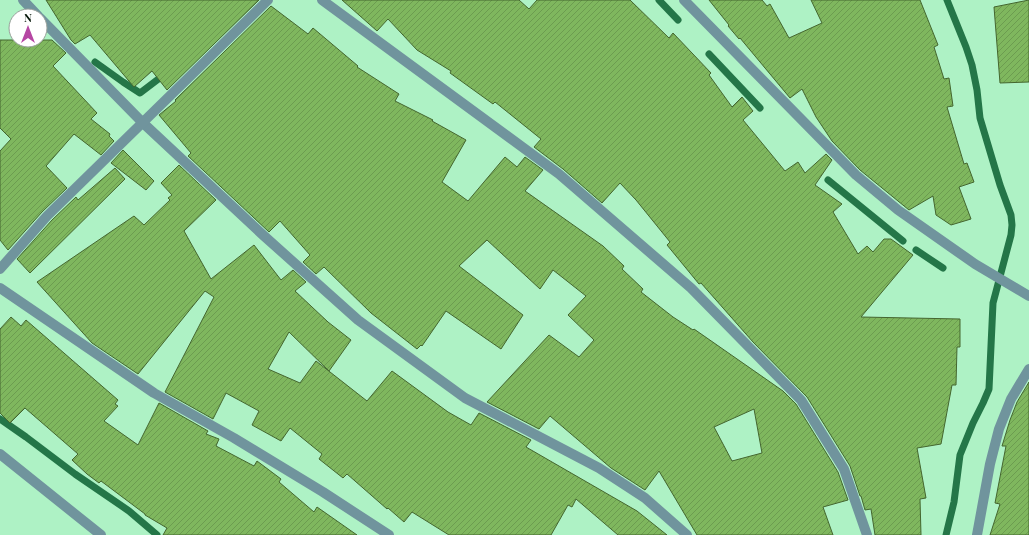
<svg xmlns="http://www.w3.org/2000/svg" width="1029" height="535" viewBox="0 0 1029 535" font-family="'Playfair Display',serif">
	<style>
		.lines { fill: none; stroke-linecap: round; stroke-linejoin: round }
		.stream { stroke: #247648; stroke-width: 7 }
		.building { fill: url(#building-hatch); stroke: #44662f; fill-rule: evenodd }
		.minor { stroke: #70949d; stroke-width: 10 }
		.tertiary { stroke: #70949d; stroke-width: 10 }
	</style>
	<defs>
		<pattern id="building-hatch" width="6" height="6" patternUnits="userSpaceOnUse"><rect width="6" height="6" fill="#7fb75e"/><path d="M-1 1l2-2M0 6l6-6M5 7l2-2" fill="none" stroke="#6c9c50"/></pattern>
	</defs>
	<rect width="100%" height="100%" fill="#aef2c5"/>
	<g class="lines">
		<g class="stream">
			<polyline points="659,0 678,20"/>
			<polyline points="709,54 760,108"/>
			<polyline points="95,62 123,82 140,93 165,74"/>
			<polyline points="828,180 903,241"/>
			<polyline points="916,250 943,268"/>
			<polyline points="0,419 26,437 75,474 129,511 157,535"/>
			<polyline points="946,535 954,502 960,455 973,423 983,403 989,389 993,303 1011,235 1012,225 1011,215 1000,185 980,118 977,90 972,65 966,47 947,0"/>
		</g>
	</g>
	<g class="building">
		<polygon points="46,0 259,0 167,90 152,71 134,87 90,35 75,44 71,40"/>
		<polygon points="342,0 519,0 529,9 537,0 630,0 669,38 673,33 711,73 709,75 732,107 742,97 753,111 743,120 785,171 798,162 805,173 826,154 832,160 815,185 842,204 833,212 858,254 867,246 873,252 884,239 891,239 913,255 861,317 960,319 960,347 957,347 956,385 952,385 941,444 917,448 926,498 920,499 921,535 875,535 871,509 865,510 861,496 860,496 850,466 807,397 753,342 701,283 699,284 667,245 670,242 636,200 620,183 602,203 563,169 534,147 541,139 495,102 493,104 450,73 451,71 417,50 388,19 377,31"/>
		<polygon points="709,0 762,0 767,6 770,4 789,38 822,23 811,0 920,0 938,45 934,47 944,79 949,78 953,106 947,107 964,164 967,163 974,182 959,187 971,219 951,225 936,215 933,196 909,210 860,170 832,141 816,117 802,89 790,98 740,38 739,39 728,26 729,25"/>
		<polygon points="1029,0 1029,82 1000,83 994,7"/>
		<path d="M271 6 308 34 313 28 358 66 357 67 399 94 395 101 433 120 432 121 466 140 442 182 468 201 505 157 517 167 525 157 543 170 525 191 603 246 624 266 622 269 643 289 641 292 673 317 693 330 694 329 783 391 796 404 838 472 848 500 823 507 833 535H697L659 471 645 490 611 468 550 416 539 429 487 402 549 335 579 357 594 340 568 315 586 296 553 270 540 289 487 240 459 266 523 315 501 349 446 311 422 346 421 345 417 349 371 313 324 267 316 274 303 262 310 255 280 221 269 232 188 156 191 153 159 115 176 101 175 100ZM754 409 762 453 732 461 714 427Z"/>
		<polygon points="0,40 52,40 66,53 53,66 97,113 91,119 110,134 109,136 114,141 101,155 74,134 46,166 67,188 42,212 8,250 0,240 0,151 11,139 0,128"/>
		<polygon points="123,150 154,181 146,190 111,163"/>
		<polygon points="179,165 216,200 184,231 211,279 254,245 281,280 293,270 306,282 295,291 328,322 351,340 329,371 289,332 268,369 300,383 316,361 367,401 392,371 448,412 471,425 479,413 531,440 526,447 637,511 667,535 618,535 576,499 572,507 568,505 551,535 449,535 412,512 404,522 388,508 387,509 347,474 343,478 319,459 322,454 290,428 281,441 252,425 259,411 226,393 213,419 165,392 214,297 205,291 138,374 92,343 37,282 134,216 144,225 170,200 168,198 172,195 161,183"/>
		<polygon points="115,168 125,179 30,273 17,259 52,220 76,197 78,200"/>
		<polygon points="11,317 21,326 26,320 118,400 115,404 118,406 104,421 138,445 159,403 208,431 206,434 219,439 216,446 254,466 257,461 281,479 279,482 314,512 317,507 357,535 163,535 167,528 145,515 145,514 101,481 99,483 87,474 72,460 78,454 25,408 10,423 0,413 0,329"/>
		<polygon points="1029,382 1029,535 990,535 1000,504 995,503 1006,446 1002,446 1010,420 1017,402"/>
	</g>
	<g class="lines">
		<g class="minor">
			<polyline points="23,0 38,16"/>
			<polyline points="322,0 559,174 691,288 801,400 844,469 867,535"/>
			<polyline points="40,18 142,122 263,235 358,320 465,398 599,468 645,498 687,535"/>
			<polyline points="0,269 47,216 268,0"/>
			<polyline points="0,288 154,393 234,438 323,492 389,535"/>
			<polyline points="0,454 101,535"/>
			<polyline points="977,535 990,464 999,429 1011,399 1029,369"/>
		</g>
		<polyline class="tertiary" points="684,0 856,175 898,210 975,264 1029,296"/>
	</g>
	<g transform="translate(28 28)"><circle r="19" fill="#ffffff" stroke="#99a19b"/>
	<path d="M0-3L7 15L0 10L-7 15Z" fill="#b646a3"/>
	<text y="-6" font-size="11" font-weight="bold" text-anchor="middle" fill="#001305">N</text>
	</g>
</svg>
